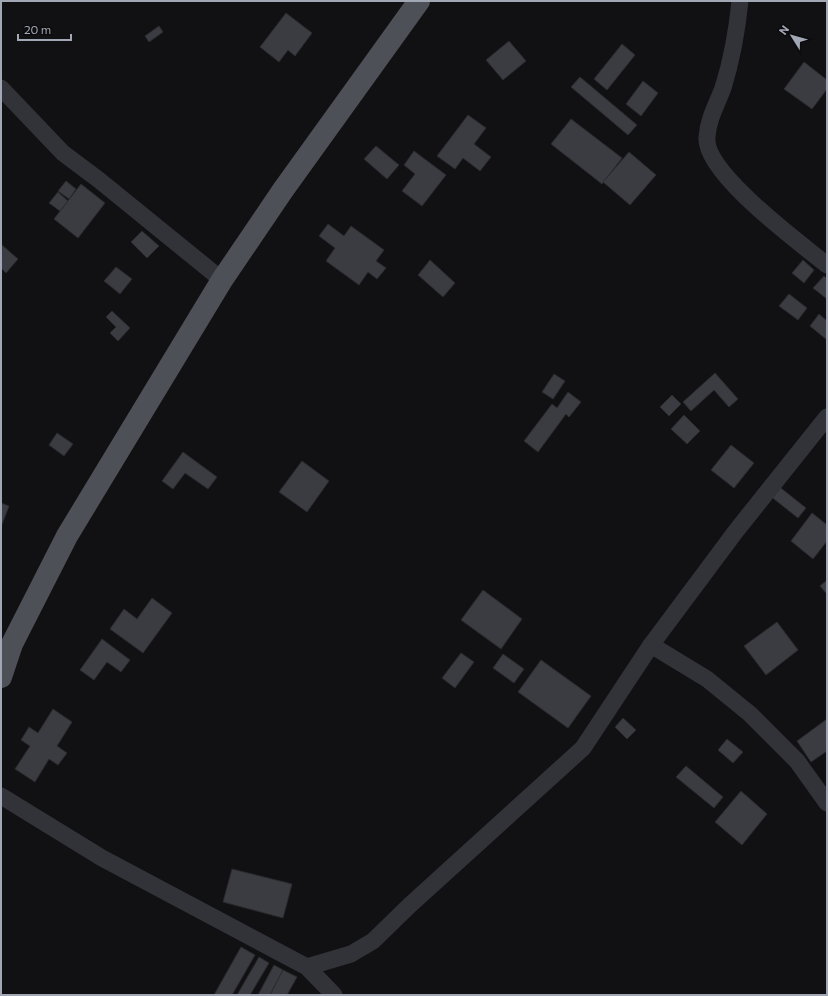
<svg xmlns="http://www.w3.org/2000/svg" width="828" height="996" viewBox="0 0 828 996" font-family="Commissioner,sans-serif">
	<style>
		.building { fill: #3b3c41; stroke: #2b2b2f }
		.lines { fill: none; stroke-linecap: round; stroke-linejoin: round }
		.minor { stroke: #323338; stroke-width: 17 }
		.major { stroke: #4e5057; stroke-width: 22 }
	</style>
	<rect width="100%" height="100%" fill="#111113"/>
	<g class="building">
		<polygon points="286,13 312,33 295,56 288,50 279,62 260,47"/>
		<polygon points="159,26 163,32 149,42 145,36"/>
		<polygon points="509,41 526,61 503,80 486,60"/>
		<polygon points="622,44 635,55 607,90 594,79"/>
		<polygon points="804,62 827,80 827,89 812,109 784,89"/>
		<polygon points="580,77 637,125 628,135 571,87"/>
		<polygon points="643,81 658,93 641,116 626,104"/>
		<polygon points="468,115 486,128 474,144 491,157 480,171 463,158 455,169 437,156"/>
		<polygon points="571,119 622,158 602,184 551,144"/>
		<polygon points="376,146 399,165 387,179 364,159"/>
		<polygon points="414,151 446,175 422,206 402,191 415,174 404,165"/>
		<polygon points="629,152 656,175 630,205 603,182"/>
		<polygon points="66,181 76,189 69,199 58,191"/>
		<polygon points="81,184 105,203 78,238 54,219"/>
		<polygon points="58,192 68,201 60,211 49,203"/>
		<polygon points="328,224 344,236 351,226 384,250 376,261 386,268 377,279 368,272 359,285 326,261 335,248 319,236"/>
		<polygon points="142,231 159,246 147,258 131,242"/>
		<polygon points="2,245 18,259 6,273 1,268"/>
		<polygon points="430,260 455,283 443,297 418,275"/>
		<polygon points="803,260 814,270 804,283 792,273"/>
		<polygon points="116,267 132,279 120,294 104,281"/>
		<polygon points="824,276 827,279 827,299 813,288"/>
		<polygon points="789,294 807,308 798,320 779,306"/>
		<polygon points="112,311 130,328 118,341 110,333 116,327 106,317"/>
		<polygon points="819,314 827,321 827,340 810,326"/>
		<polygon points="715,373 738,399 729,407 714,390 691,411 683,402"/>
		<polygon points="554,374 565,381 553,399 542,392"/>
		<polygon points="568,392 581,402 569,417 566,414 538,452 524,441 552,404 557,408"/>
		<polygon points="672,395 681,404 669,416 660,407"/>
		<polygon points="684,415 700,431 687,444 671,429"/>
		<polygon points="57,433 73,444 64,456 49,445"/>
		<polygon points="731,445 754,463 734,488 711,470"/>
		<polygon points="183,452 217,477 208,489 185,473 173,489 162,481"/>
		<polygon points="302,461 329,481 307,512 279,492"/>
		<polygon points="777,485 806,508 798,518 769,495"/>
		<polygon points="1,503 9,506 1,527"/>
		<polygon points="812,513 827,525 827,541 813,559 791,541"/>
		<polygon points="827,580 827,594 820,586"/>
		<polygon points="483,590 522,619 501,649 461,620"/>
		<polygon points="152,598 172,613 143,653 110,629 124,609 137,619"/>
		<polygon points="777,622 798,650 766,675 744,646"/>
		<polygon points="102,639 130,660 121,672 107,662 94,680 80,670"/>
		<polygon points="461,653 474,662 455,688 442,678"/>
		<polygon points="503,654 524,669 514,683 493,668"/>
		<polygon points="541,660 591,696 568,728 518,692"/>
		<polygon points="53,709 72,722 57,746 67,753 58,765 49,759 35,782 15,769 30,746 21,740 29,727 38,733"/>
		<polygon points="623,718 636,730 627,739 615,727"/>
		<polygon points="827,719 827,751 811,762 797,741"/>
		<polygon points="727,739 743,752 733,763 718,750"/>
		<polygon points="686,766 723,797 714,808 676,777"/>
		<polygon points="741,791 767,814 742,845 715,822"/>
		<polygon points="232,869 292,884 283,918 223,902"/>
		<polygon points="241,947 255,955 232,995 214,995"/>
		<polygon points="259,957 269,963 250,995 237,995"/>
		<polygon points="274,965 283,970 270,995 258,995"/>
		<polygon points="283,970 297,977 287,995 270,995"/>
	</g>
	<g class="lines">
		<g class="minor">
			<path d="M740 1C737 31 732 59 723 88 717 104 708 119 707 137 703 172 800 243 827 265"/>
			<polyline points="1,88 63,153 99,180 222,280"/>
			<polyline points="651,645 707,679 750,714 797,761 827,803"/>
			<polyline points="1,796 102,858 307,967 334,995"/>
			<polyline points="307,967 351,954 373,941 410,905 583,748 651,645 736,531 827,417"/>
		</g>
		<polyline class="major" points="1,677 12,644 67,536 222,280 283,190 419,1"/>
	</g>
	<rect width="828" height="996" fill="none" stroke="#a2a7b5" stroke-width="4"/>
	<g transform="translate(792 36) rotate(307)" stroke="#0c0c0e" stroke-width="3" paint-order="stroke">
	<path d="M0-3L7 15L0 10L-7 15Z" fill="#a2a7b5"/>
	<text y="-6" font-size="11" font-weight="bold" text-anchor="middle" fill="#a2a7b5">N</text>
	</g>
	<path d="M18 34v6h53v-6" fill="none" stroke="#a2a7b5" stroke-width="2"/>
	<text x="24" y="34" font-size="12" fill="#a2a7b5" stroke="#0c0c0e" stroke-width="3" paint-order="stroke">20 m</text>
</svg>
